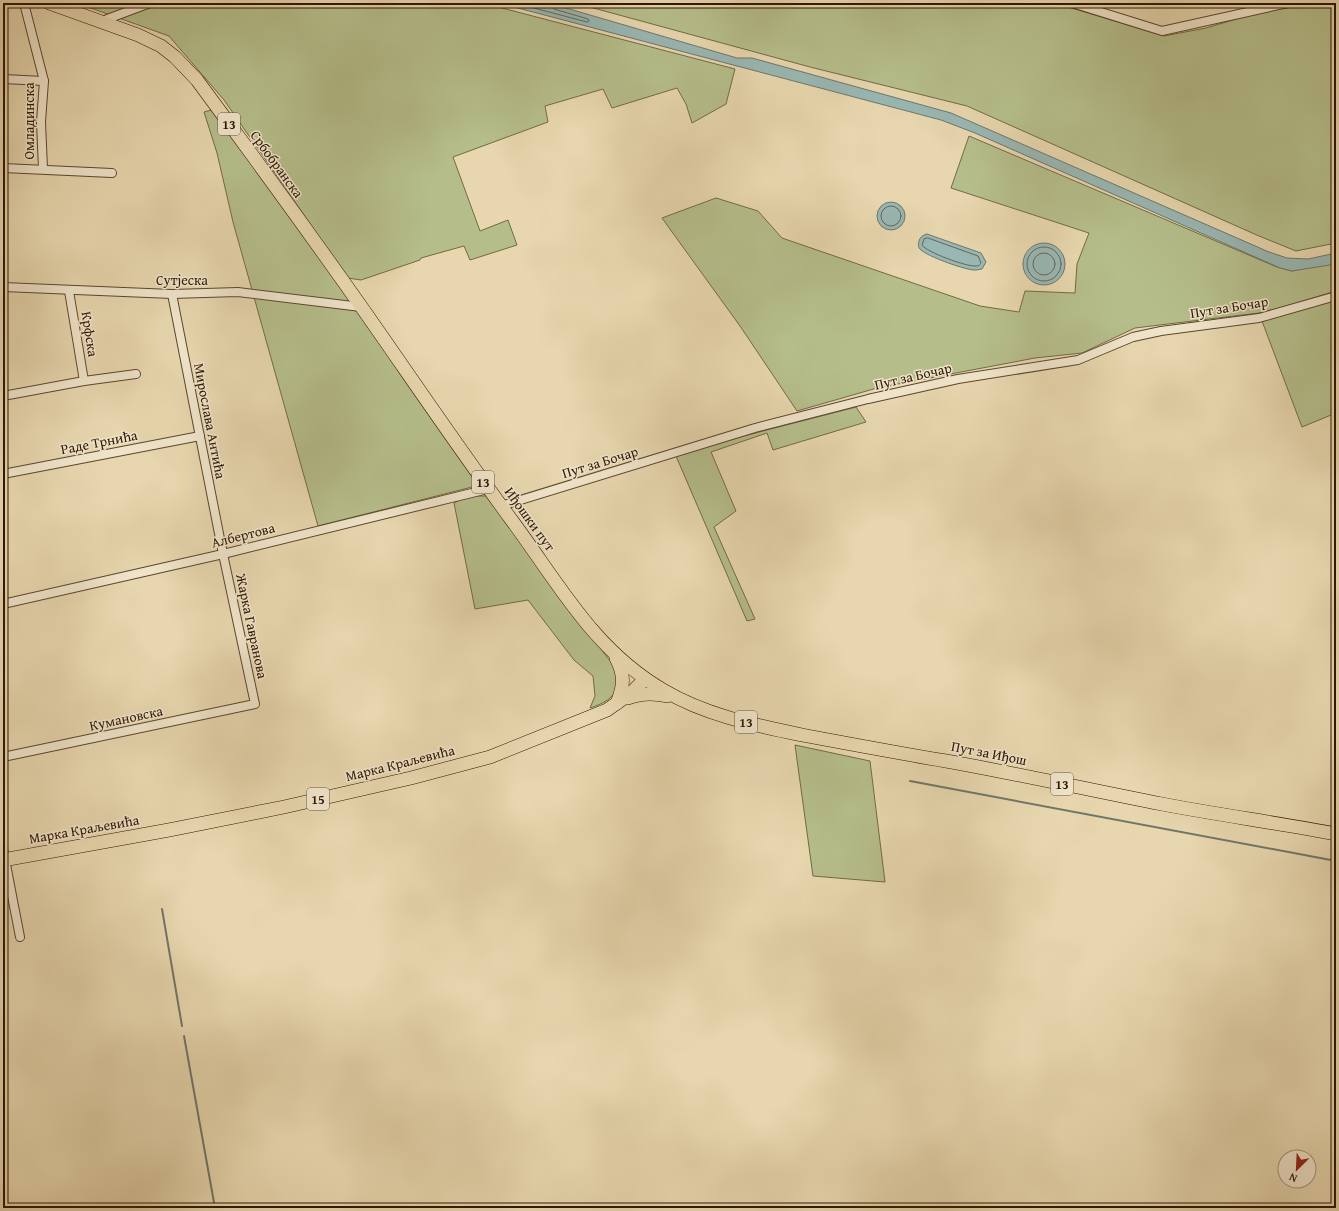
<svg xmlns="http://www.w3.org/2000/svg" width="1339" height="1211" viewBox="0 0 1339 1211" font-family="'Gentium Book Plus',serif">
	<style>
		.green { fill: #b5be8b; stroke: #726a46 }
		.water { fill: #99b7b3; stroke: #6f776b }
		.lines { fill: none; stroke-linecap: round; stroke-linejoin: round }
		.shore { stroke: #64665a; stroke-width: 1 }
		.stream { stroke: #6f776b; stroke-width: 2 }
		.street-casing { stroke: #5d462c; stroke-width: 10 }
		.primary-casing { stroke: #2f1600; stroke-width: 14 }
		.street { stroke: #efe4ca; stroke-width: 8 }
		.primary { stroke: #e7d6ae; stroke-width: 13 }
		.labels { text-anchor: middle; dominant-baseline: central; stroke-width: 3; stroke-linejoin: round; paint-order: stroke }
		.shield { fill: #efe4ca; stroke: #69543d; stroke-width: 1 }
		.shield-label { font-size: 13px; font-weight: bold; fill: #2f1600 }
		.street-label { font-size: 14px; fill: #2f1600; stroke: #efe4ca }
	</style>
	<rect width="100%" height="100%" fill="#e7d6ae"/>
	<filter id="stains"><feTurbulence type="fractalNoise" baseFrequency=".005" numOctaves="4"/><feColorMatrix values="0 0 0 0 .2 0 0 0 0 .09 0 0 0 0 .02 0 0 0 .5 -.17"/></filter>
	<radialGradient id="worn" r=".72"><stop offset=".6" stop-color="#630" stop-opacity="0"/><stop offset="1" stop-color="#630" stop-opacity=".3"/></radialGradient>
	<g class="green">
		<polygon points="77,3 483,3 735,69 726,104 692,123 686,104 677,88 612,108 603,89 545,106 548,122 453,157 480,231 508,220 517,245 470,260 464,246 421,258 420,260 361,280 348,278 224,100 169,36"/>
		<polygon points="575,3 1055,3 1164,36 1206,28 1290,3 1336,3 1336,243 1296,251 1259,236 967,106 810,67"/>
		<polygon points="211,110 218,113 477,483 472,487 318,526 233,222 217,153 204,112"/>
		<polygon points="969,136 1277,267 1292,271 1336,262 1336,291 1267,312 1135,328 1082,353 1035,358 877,388 797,411 740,326 662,218 716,198 758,211 782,238 980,306 1019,312 1025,291 1075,293 1077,264 1089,233 951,188"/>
		<polygon points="1335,300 1336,413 1302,427 1262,321"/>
		<polygon points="856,407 866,422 773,450 767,433 711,452 736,511 714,527 755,619 747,621 676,456 740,437"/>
		<path d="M478 496H488L593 639 615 667 620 685C612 699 605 703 590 708L595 696 593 676 574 660 528 600 475 609 454 503 464 498Z"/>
		<polygon points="795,745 870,761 885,882 813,876"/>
	</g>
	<g class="water">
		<polygon points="499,3 549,3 737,58 752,58 951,113 1269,252 1287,258 1308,259 1336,253 1336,264 1292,271 1280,268 975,133 941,120"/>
		<circle cx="891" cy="216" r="14"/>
		<path d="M927 234 981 253 986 262 982 269C981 269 977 270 976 270 967 271 927 256 921 250 918 248 918 245 919 241 920 237 923 235 927 234Z"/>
		<circle cx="1044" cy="264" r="21"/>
	</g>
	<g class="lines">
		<g class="shore">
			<polyline points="515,3 587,22 589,21 588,19 554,9 551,6 551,3"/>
			<circle cx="891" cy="216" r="10"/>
			<path d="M928 238 978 256 981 263C979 265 980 266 976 266 967 267 926 252 922 245L924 239Z"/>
			<circle cx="1044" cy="264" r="17"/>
			<circle cx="1044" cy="264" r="11"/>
		</g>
		<g class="stream">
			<polyline points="910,781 1336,861"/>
			<polyline points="162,909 182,1026"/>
			<polyline points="184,1036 215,1208"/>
		</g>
		<defs>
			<g id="street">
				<polyline points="24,3 44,81 41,122 43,169"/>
				<polyline points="1072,3 1162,31 1288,3"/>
				<polyline points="102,21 150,3"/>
				<polyline points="3,79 44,81"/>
				<polyline points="3,168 112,173"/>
				<polyline points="3,287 172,294 238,292 361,307"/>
				<polyline points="84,381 136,374"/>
				<polyline points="3,396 84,381 69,291"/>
				<polyline points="3,474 200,436"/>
				<polyline points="501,506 755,428 868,399 958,379 1078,360 1133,337 1161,331 1259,318 1336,296"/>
				<polyline points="3,604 223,554 488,489"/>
				<polyline points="3,757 255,704 223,554 172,294"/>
				<polyline points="3,849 20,937"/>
			</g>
			<g id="primary">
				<path d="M49 3 138 35 161 46 175 57 197 80C254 157 310 234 365 312 414 382 462 453 513 522 559 584 594 650 663 690 705 715 754 725 802 735 850 744 898 753 946 761 1019 774 1090 790 1162 804 1220 815 1278 823 1336 834"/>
				<path d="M616 658C625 675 624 686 617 703"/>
				<path d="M628 698C641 693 654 693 667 696"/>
				<polyline points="3,860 169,830 284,807 411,778 490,757 607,710 631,693 645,679"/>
			</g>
		</defs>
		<use href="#street" class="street-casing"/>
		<use href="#primary" class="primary-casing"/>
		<use href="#street" class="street"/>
		<use href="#primary" class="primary"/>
	</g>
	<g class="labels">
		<g class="shield">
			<rect x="218" y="113" width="22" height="22" rx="3"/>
			<rect x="472" y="471" width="22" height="22" rx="3"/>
			<rect x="735" y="711" width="22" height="22" rx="3"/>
			<rect x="1051" y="773" width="22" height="22" rx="3"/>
			<rect x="307" y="788" width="22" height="22" rx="3"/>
		</g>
		<g class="shield-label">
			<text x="229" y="124">13</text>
			<text x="483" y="482">13</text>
			<text x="746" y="722">13</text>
			<text x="1062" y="784">13</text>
			<text x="318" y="799">15</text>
		</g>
		<g class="street-label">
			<text transform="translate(29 121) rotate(-90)">Омладинска</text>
			<text transform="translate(277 164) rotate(54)">Србобранска</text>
			<text x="182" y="280">Сутјеска</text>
			<text transform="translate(1229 307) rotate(-9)">Пут за Бочар</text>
			<text transform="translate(90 334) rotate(81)">Крфска</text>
			<text transform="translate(913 376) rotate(-13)">Пут за Бочар</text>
			<text transform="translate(210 421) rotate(79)">Мирослава Антића</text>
			<text transform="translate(99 442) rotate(-11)">Раде Трнића</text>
			<text transform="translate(600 462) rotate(-17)">Пут за Бочар</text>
			<text transform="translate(530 519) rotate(54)">Иђошки пут</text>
			<text transform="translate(243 535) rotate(-14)">Албертова</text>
			<text transform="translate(252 626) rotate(78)">Жарка Гавранова</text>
			<text transform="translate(126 718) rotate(-12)">Кумановска</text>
			<text transform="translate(989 753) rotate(11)">Пут за Иђош</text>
			<text transform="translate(400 763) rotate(-14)">Марка Краљевића</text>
			<text transform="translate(84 829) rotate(-10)">Марка Краљевића</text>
		</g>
	</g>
	<rect width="1339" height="1211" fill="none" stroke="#e7d6ae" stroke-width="16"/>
	<rect x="4" y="4" width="1331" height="1203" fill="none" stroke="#2f1600" stroke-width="2"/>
	<rect x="8" y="8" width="1323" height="1195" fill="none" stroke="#2f1600"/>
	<g transform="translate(1297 1169) rotate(204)"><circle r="19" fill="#efe4ca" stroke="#a29279"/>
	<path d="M0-3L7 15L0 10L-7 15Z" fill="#8f2418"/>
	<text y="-6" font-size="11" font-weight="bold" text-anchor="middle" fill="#2f1600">N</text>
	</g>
	<rect width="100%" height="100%" filter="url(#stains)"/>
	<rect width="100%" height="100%" fill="url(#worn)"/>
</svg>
